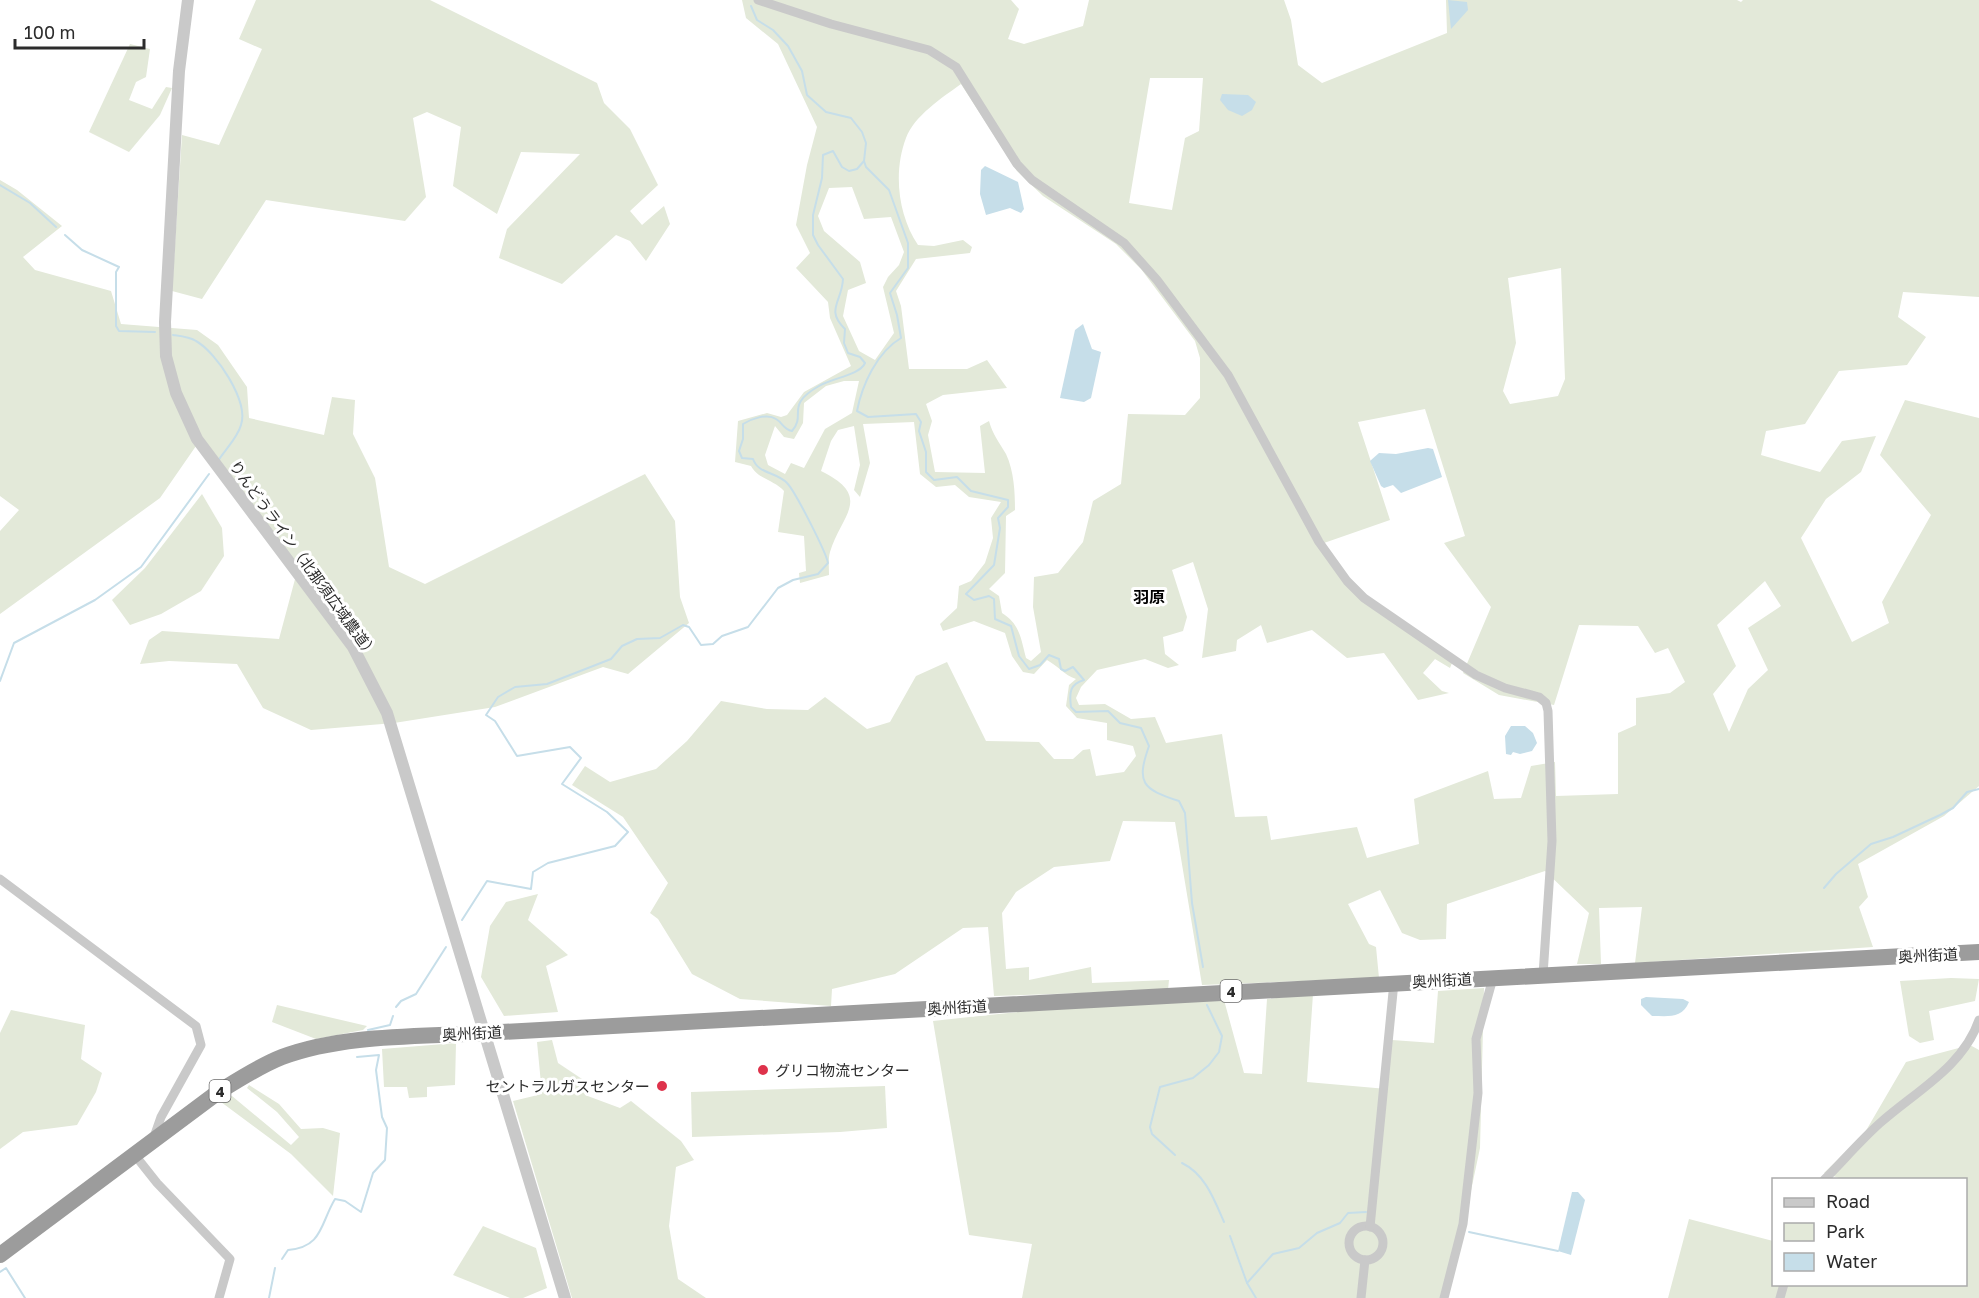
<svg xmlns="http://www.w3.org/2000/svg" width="1979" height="1298" viewBox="0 0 1979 1298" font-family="'Golos Text','Noto Sans JP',sans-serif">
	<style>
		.green { fill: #e3e9d9; fill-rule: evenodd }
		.water { fill: #c6dee9 }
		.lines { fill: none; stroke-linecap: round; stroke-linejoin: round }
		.stream { stroke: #c6dee9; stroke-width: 2 }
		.minor { stroke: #c9c9c9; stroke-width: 9 }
		.tertiary { stroke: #c9c9c9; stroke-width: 12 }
		.trunk { stroke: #9c9c9c; stroke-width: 16 }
		.poi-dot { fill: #de324b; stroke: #fff; stroke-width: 2 }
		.labels { text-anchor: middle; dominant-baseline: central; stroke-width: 6; stroke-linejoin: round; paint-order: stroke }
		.shield { fill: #fff; stroke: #6b6b6b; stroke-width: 1.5 }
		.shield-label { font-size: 14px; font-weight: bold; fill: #2c2c2c }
		.street-label { font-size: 15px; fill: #2c2c2c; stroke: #fff }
		.poi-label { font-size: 15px; fill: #2c2c2c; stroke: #fff; text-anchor: start }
		.neighbourhood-label { font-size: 16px; font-weight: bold; fill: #000; stroke: #fff }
	</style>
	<rect width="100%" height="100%" fill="#fff"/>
	<g class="green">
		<polygon points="256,0 430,0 597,83 604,103 630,129 658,185 630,211 642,225 664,206 670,224 646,261 630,241 616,235 562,284 499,258 507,229 580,154 521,152 497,214 453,186 461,127 427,112 413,118 426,197 405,221 266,200 202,299 172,291 182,135 219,145 262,49 239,39"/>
		<path d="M742 0H1011L1019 9 1008 39 1024 44 1083 26 1089 0H1284L1291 20 1298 65 1322 83 1447 33 1446 0H1737L1741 2 1743 0H1979V297L1903 292 1898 317 1926 337 1907 365 1839 371 1805 424 1766 431 1761 455 1820 472 1842 441 1876 436 1861 472 1826 499 1801 538 1852 642 1889 623 1882 602 1931 515 1880 455 1905 400 1979 418V786L1944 816 1858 864 1868 897 1859 907 1873 947 1635 963 1642 907 1599 908 1601 964H1577L1589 913 1545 871 1447 904 1446 939 1420 940 1402 933 1380 890 1348 904 1369 944 1376 947 1379 978 1202 985 1175 822 1123 821 1110 861 1054 867 1016 892 1002 913 1006 969 1029 967V980L1091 967 1092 983 1169 980 1168 990 994 996 988 927 963 928 895 974 832 989 831 1006 740 999 692 974 658 919 650 913 668 883 623 817 572 785 585 766 610 782 656 769 687 741 721 701 767 709 808 710 825 697 867 729 890 722 916 676 947 662 986 741 1039 742 1054 759H1073L1083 750 1090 749 1096 776 1124 772 1136 756 1133 746 1107 740V723L1077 718 1066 706 1069 685 1076 679C1064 675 1058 666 1047 660L1034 674 1023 672 1012 656 1005 633 974 621 943 631 940 624 957 608 959 586 971 581 985 563 993 538 991 518 1001 502 969 497 955 485 936 487 920 474 914 422 863 424 870 463 860 497 854 490 860 465 854 426 838 430 831 441 821 471C874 497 841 515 830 552 828 559 829 568 829 575L800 583 799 573 806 571 804 536 778 532 784 491C774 480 758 479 751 466L735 462 738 421 767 413 781 417 787 415 804 392 851 366 830 318 828 302 796 268 810 253 796 225 807 165 817 127 778 44 746 18ZM1150 78H1203L1199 131 1185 138 1172 210 1129 203ZM961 84 1017 171 1043 196 1116 244 1141 269 1195 341 1200 358V398L1185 415 1128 414 1121 484 1093 501 1083 542 1058 573 1034 577 1033 607 1041 652 1031 661 1026 658C1021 639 1020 624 1002 613L999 596 989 589 1005 573 1006 516 1015 510C1015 492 1014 471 1006 454 999 442 993 435 989 421L980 426 985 473 935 472 928 435 932 421 926 404 943 395 1007 388 987 360 967 369H909L901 306 896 291 916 259 970 253 972 247 963 240 934 246 918 245C898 215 893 172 906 138 914 116 943 97 961 84ZM852 187 864 219 891 217 904 252 899 265 888 277 883 287 894 333 875 360 859 351 843 316 848 290 866 283 860 262 824 231 818 216 829 188ZM1561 268 1565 379 1558 396 1510 404 1503 391 1516 343 1508 278ZM844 381H859L852 413 825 429 804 468 791 463 785 474 768 465 765 455 775 426 784 437 794 439 803 423 804 403 826 386ZM1425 409 1465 536 1444 543 1491 607 1463 673 1499 695 1554 705 1579 625 1638 626 1655 653 1668 648 1685 682 1670 693 1636 698V725L1618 733V794L1556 796 1555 762 1531 766 1521 798 1494 799 1488 771 1414 799 1419 844 1367 858 1357 827 1271 840 1267 816 1235 817 1222 734 1166 743 1155 717 1131 719 1105 704 1079 705 1076 698 1081 687 1097 670 1145 659 1168 668 1179 665 1165 654 1163 637 1183 631 1187 617 1172 570 1193 562 1208 609 1202 658 1236 651 1237 640 1261 625 1267 643 1312 630 1347 658 1384 653 1418 700 1449 693 1442 691 1423 673 1435 659 1450 668 1452 663 1362 599 1324 543 1390 520 1358 422ZM1765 581 1781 606 1748 628 1768 670 1748 689 1729 732 1713 694 1736 666 1717 625Z"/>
		<polygon points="130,44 150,49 146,77 136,82 129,100 152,109 166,87 172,88 160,115 129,152 89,132"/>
		<polygon points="0,180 17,190 62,226 23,257 35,270 111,291 121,324 197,330 218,345 247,387 249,418 324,435 332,397 355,400 353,434 375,478 389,567 425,584 645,474 675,521 680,597 689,623 628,674 603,667 495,707 394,723 311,730 263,708 237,664 169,661 140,664 149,640 162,631 279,639 298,568 196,446 160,498 0,614 0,531 19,510 0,496"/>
		<polygon points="202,494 222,528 224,556 201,591 161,614 130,625 112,600 145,568"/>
		<polygon points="538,894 528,920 568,955 546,966 558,1012 504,1016 481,977 490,926 506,902"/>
		<polygon points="1951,978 1979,979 1975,1001 1929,1011 1934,1040 1920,1043 1909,1036 1900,981"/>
		<path d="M1484 988 1480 1148 1450 1290 1445 1298H1022L1032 1244 969 1235 933 1021C1030 1010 1127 1001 1224 1000L1244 1073 1262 1074 1267 999 1313 994 1307 1082 1387 1089 1392 1040 1434 1043 1438 991Z"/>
		<polygon points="277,1005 367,1026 363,1030 316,1039 272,1022"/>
		<polygon points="11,1010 85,1025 81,1059 102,1073 96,1092 77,1125 23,1132 0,1149 0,1033"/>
		<polygon points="552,1040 558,1063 582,1079 585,1095 620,1108 631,1101 681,1141 694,1160 676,1167 669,1226 678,1279 706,1298 572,1298 513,1101 542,1094 537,1042"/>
		<polygon points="456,1043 455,1085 427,1087 427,1097 409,1098 407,1087 384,1087 382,1049"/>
		<polygon points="1970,1045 1979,1050 1979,1298 1668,1298 1689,1219 1773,1241 1774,1284 1966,1284 1966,1180 1845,1180 1824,1173 1864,1134 1906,1062"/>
		<polygon points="249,1085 279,1104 301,1129 323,1128 340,1133 333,1196 291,1154 221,1102 232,1096 291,1145 299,1137 277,1112 247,1088"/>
		<polygon points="885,1086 887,1128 840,1132 692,1137 691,1092"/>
		<polygon points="483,1226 536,1248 547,1288 523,1298 510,1298 453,1275"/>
	</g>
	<g class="water">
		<polygon points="1448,0 1467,2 1468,10 1451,29"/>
		<polygon points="1222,94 1248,95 1256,102 1252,110 1242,116 1228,110 1220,100"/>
		<polygon points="985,166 1018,182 1024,209 1021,213 1010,208 986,215 980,194 981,170"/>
		<polygon points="1083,324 1092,349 1101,352 1091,398 1084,402 1060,398 1075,330"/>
		<polygon points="1428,448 1433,449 1442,477 1401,493 1393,485 1384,488 1381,486 1370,461 1379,453 1396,454"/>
		<polygon points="1511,726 1525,726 1533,733 1537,743 1532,751 1520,754 1513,752 1511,755 1506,754 1505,736"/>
		<path d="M1646 997 1683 999 1689 1002C1682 1019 1668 1016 1652 1016L1641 1005V999Z"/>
		<polygon points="1572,1192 1578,1192 1585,1200 1571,1255 1558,1251"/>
	</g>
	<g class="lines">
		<g class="stream">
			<path d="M751 6 757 20 773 30 788 46 802 71 807 95 826 112 851 118 862 132 866 143 864 161 866 167 889 190 908 243V268L890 293 897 315 901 338C877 352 862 385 857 411L868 417 916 414 921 422 919 431 926 452V472L934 480 957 477 971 491 1008 500V507L998 518 1000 528 994 565 966 594 974 600 989 596 994 599 995 619 1011 626 1019 656 1029 669 1040 665 1049 655 1059 659 1061 669 1065 671 1073 667 1084 680C1070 684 1069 692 1071 707L1076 712 1108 711 1120 723 1141 728 1149 746C1136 783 1142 789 1179 801L1185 813 1192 903 1203 967"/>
			<polyline points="0,185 30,203 56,227"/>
			<polyline points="65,235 82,250 119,267 116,272 116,326 119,331 155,332"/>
			<path d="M173 335C180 336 190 337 196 341 216 352 249 401 241 425 238 437 225 450 218 461"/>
			<polyline points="0,681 14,643 95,600 141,567 209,474"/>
			<polyline points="1824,888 1836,874 1871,844 1893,837 1940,815 1953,808 1967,792 1979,789"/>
			<path d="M462 920 487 881 531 889 533 872 548 863 615 846 628 832 607 812 562 784 581 758 570 747 517 756 495 721 486 715 498 697 515 687 547 684 611 659 622 646 637 639 660 638 683 625 689 627 701 645 713 644 722 636 748 627 778 588 793 580 818 574 828 563C826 552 795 491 787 483 777 472 758 474 753 459L742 458 739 451 743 439V424C751 419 767 413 776 419 783 423 783 429 792 431 807 414 784 406 819 386 832 378 860 375 865 363L860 357 848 353 844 343 845 329C825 310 842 302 843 279L818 245 813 235V215L822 178 823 155 833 151 842 167 849 171 857 169 864 161"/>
			<polyline points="396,1007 401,1001 416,994 446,947"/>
			<polyline points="368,1030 390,1025 393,1016"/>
			<polyline points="1175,1155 1152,1134 1150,1127 1160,1087 1193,1078 1209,1065 1219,1052 1222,1036 1207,1005"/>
			<path d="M1182 1163C1205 1174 1214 1199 1224 1222"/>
			<polyline points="1469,1232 1558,1251"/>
			<polyline points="1230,1236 1247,1283"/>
			<path d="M282 1259 288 1250C323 1247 320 1224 335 1199L345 1201 361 1212 373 1173 385 1160 387 1128 382 1117 376 1070 379 1055 357 1057"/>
			<polyline points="0,1272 6,1268 25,1298"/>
			<polyline points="269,1298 275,1268"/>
			<polyline points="1256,1298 1247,1283 1273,1254 1299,1248 1317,1233 1340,1223 1348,1213 1366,1212"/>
		</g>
		<g class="minor">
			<polyline points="758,0 831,24 929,50 956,67 1017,164 1032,180 1124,243 1157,280 1228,375 1319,542 1347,581 1364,598 1476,675 1505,688 1539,697 1546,703 1548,711 1552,841 1543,975"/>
			<polyline points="0,879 196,1026 201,1045 161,1117 154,1137"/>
			<polyline points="134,1154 157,1183 230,1259 219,1298"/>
			<path d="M1824 1180C1843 1161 1860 1141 1880 1123 1916 1091 1963 1067 1979 1020"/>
			<circle cx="1366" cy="1243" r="17"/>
			<polyline points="1370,1227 1394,982"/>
			<polyline points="1361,1298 1365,1260"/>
			<polyline points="1444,1298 1463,1224 1478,1093 1476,1039 1493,978"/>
			<polyline points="1780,1298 1784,1284"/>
		</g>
		<polyline class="tertiary" points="188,0 179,71 165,322 166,356 176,393 197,439 353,647 387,713 565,1298"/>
		<path class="trunk" d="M0 1255 217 1093C238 1080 259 1066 282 1057 344 1034 418 1037 483 1033L1979 952"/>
	</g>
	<g class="poi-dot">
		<circle cx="763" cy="1070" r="6"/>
		<circle cx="662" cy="1086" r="6"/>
	</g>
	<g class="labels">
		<g class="shield">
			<rect x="1220.5" y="980" width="21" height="22" rx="4.5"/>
			<rect x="209.5" y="1080" width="21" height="22" rx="4.5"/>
		</g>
		<g class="shield-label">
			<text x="1231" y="991">4</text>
			<text x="220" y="1091">4</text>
		</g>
		<g class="street-label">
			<text transform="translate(304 559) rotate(54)">りんどうライン（北那須広域農道）</text>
			<text transform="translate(1928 955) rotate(-3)">奥州街道</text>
			<text transform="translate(1442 980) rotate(-3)">奥州街道</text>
			<text transform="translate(957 1007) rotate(-3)">奥州街道</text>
			<text transform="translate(472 1033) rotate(-3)">奥州街道</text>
		</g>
		<g class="poi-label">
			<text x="775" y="1070">グリコ物流センター</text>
			<text x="650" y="1086" text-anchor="end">セントラルガスセンター</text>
		</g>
		<g class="neighbourhood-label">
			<text x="1149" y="597">羽原</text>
		</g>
	</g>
	<rect x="1772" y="1178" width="195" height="108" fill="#ffffff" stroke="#ababab" stroke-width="1.5"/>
	<rect x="1784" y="1198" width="30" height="9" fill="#c9c9c9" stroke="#ababab" stroke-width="1.5"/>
	<text x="1826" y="1208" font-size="18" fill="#2c2c2c">Road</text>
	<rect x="1784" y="1223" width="30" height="18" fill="#e3e9d9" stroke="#ababab" stroke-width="1.5"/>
	<text x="1826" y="1238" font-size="18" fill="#2c2c2c">Park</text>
	<rect x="1784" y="1253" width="30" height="18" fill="#c6dee9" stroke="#ababab" stroke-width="1.5"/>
	<text x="1826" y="1268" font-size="18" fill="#2c2c2c">Water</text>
	<path d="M15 39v9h129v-9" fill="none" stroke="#2c2c2c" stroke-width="3"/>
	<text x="24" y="39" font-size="18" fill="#2c2c2c" stroke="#ffffff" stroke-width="4.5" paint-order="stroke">100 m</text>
</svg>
